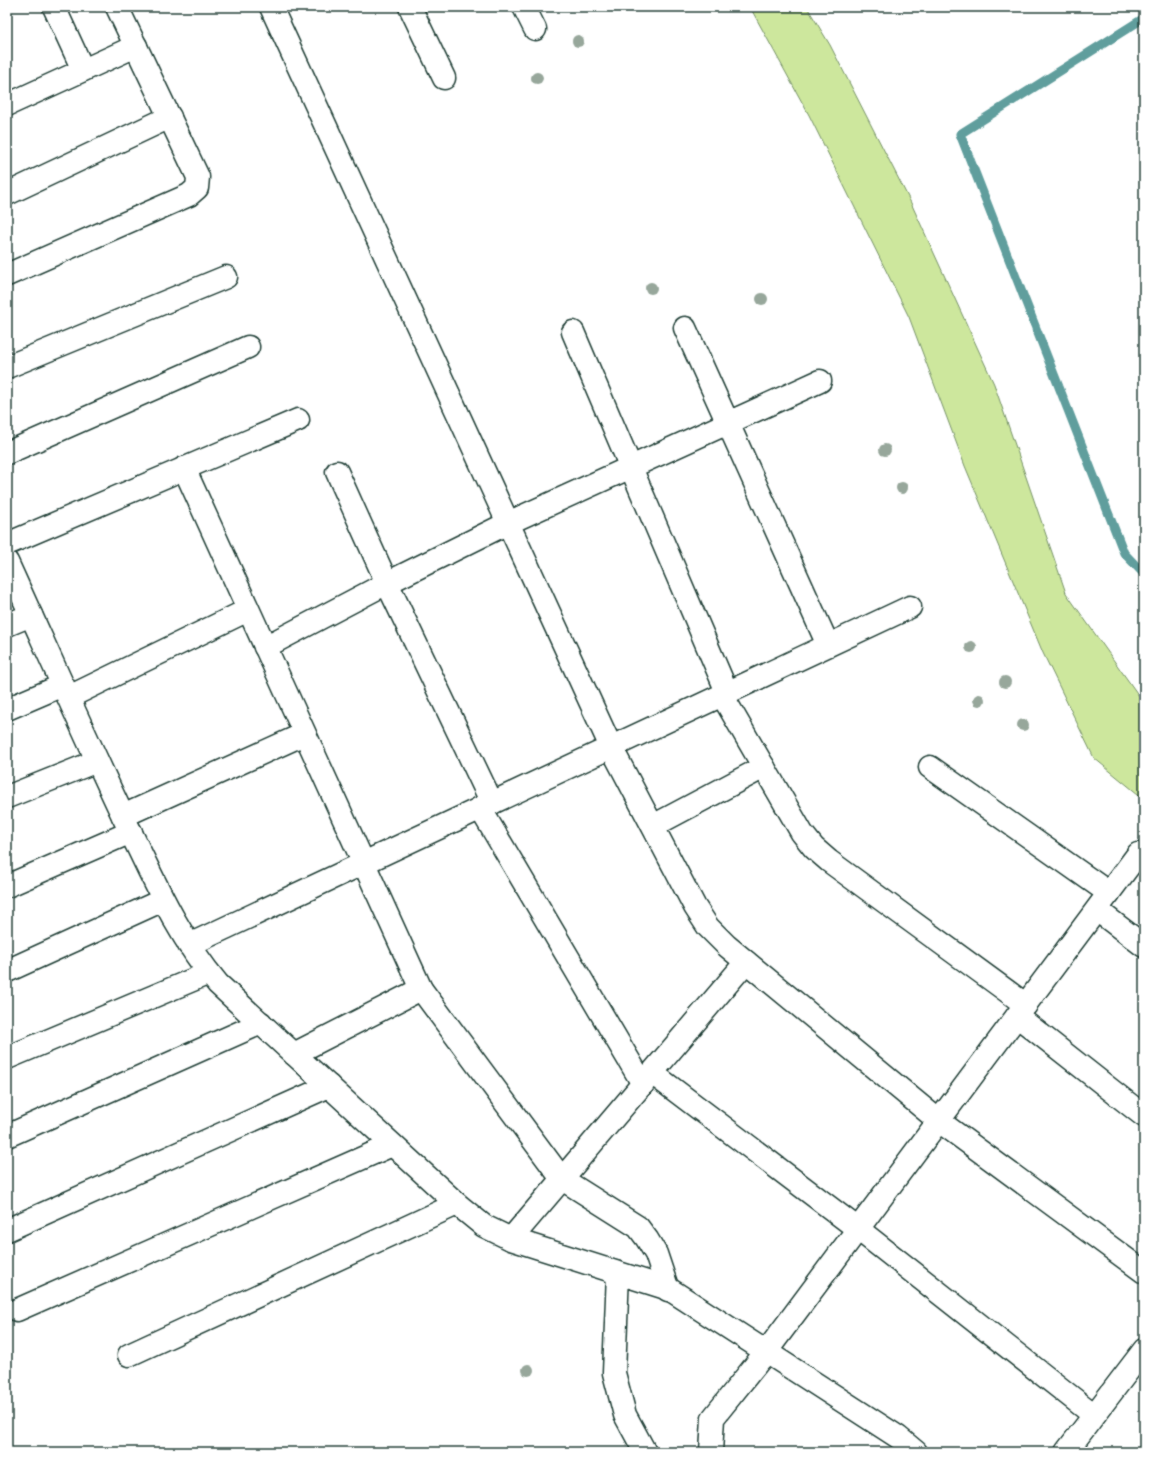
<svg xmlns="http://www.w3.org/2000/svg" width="1151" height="1459" viewBox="0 0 1151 1459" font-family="Pangolin,sans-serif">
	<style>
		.green { fill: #cde79d; stroke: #769268 }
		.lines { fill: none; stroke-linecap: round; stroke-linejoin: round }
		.stream { stroke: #609e9d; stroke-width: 9 }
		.street-casing { stroke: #1f3d34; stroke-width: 25 }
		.street { stroke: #fff; stroke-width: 22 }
		.tree { fill: #97a79b }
	</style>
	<rect width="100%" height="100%" fill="#fff"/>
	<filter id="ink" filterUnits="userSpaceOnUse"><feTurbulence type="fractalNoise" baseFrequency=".025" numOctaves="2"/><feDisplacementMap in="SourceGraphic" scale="8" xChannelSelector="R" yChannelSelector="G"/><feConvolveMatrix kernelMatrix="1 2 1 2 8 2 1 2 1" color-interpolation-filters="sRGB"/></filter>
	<g filter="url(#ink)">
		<polygon class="green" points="750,7 807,7 830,45 911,203 994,384 1066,593 1144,703 1144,799 1094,758 1043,653 965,466 909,317 809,115"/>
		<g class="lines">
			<polyline class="stream" points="1144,18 960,134 1124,553 1144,574"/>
			<defs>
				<g id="street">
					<polyline points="54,7 83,70"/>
					<polyline points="271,7 611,747 695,907 708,927 727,946 939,1121 1144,1272"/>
					<polyline points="410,7 444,78"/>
					<polyline points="524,7 535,29"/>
					<polyline points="7,105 136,46"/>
					<polyline points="7,194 170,117"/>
					<polyline points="7,275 189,195 197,188 198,177 117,7"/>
					<polyline points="685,328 828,645"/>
					<polyline points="573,332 727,692"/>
					<polyline points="7,367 226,277"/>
					<polyline points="7,453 248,347"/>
					<polyline points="184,468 421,989 562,1179 638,1227 647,1239 656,1254 668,1290"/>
					<polyline points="337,472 387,583 492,803"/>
					<polyline points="7,544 298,420"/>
					<path d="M7 562C48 652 88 743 131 833 157 887 179 937 218 984L457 1204 484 1226 511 1239 669 1289 898 1437 916 1452"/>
					<polyline points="7,625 31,615"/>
					<polyline points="265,647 387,583 508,523 820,381"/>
					<polyline points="722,695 802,833 814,848 829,861 1026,1005"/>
					<polyline points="69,697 248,610"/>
					<polyline points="7,709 63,685"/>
					<polyline points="930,767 1109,893"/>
					<polyline points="7,797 97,761"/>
					<polyline points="480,808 643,1084"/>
					<polyline points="123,816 304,734"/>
					<polyline points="653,826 764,767"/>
					<polyline points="7,886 131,832"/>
					<polyline points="1097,910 1144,946"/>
					<polyline points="189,945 910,607"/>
					<polyline points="7,971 163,900"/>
					<polyline points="1017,1016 1144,1116"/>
					<polyline points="294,1054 421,989"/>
					<polyline points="7,1058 209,973"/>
					<polyline points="652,1073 858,1229 1094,1415"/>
					<polyline points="7,1136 261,1023"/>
					<polyline points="7,1230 329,1086"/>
					<polyline points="511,1239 746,962"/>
					<polyline points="618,1273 614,1373 625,1415 645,1452"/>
					<polyline points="17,1310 392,1145"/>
					<polyline points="129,1355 457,1204"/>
					<polyline points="711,1452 713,1418 766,1352 1138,854"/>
					<polyline points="1066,1452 1144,1350"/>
				</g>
			</defs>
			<use href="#street" class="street-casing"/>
			<use href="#street" class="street"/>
		</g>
		<g class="tree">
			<circle cx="578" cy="41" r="6"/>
			<circle cx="537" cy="78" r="6"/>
			<circle cx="651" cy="288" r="6"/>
			<circle cx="762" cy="299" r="6"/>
			<circle cx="885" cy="450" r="6"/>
			<circle cx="902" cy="488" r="6"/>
			<circle cx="971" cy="647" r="6"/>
			<circle cx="1005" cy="682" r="6"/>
			<circle cx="979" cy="700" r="6"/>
			<circle cx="1023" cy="725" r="6"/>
			<circle cx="528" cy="1370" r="6"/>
		</g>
	</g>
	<rect width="1151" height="1459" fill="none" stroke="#fff" stroke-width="24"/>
	<rect x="12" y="12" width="1127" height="1435" fill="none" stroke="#1f3d34" stroke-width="1.5" filter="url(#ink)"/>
</svg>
